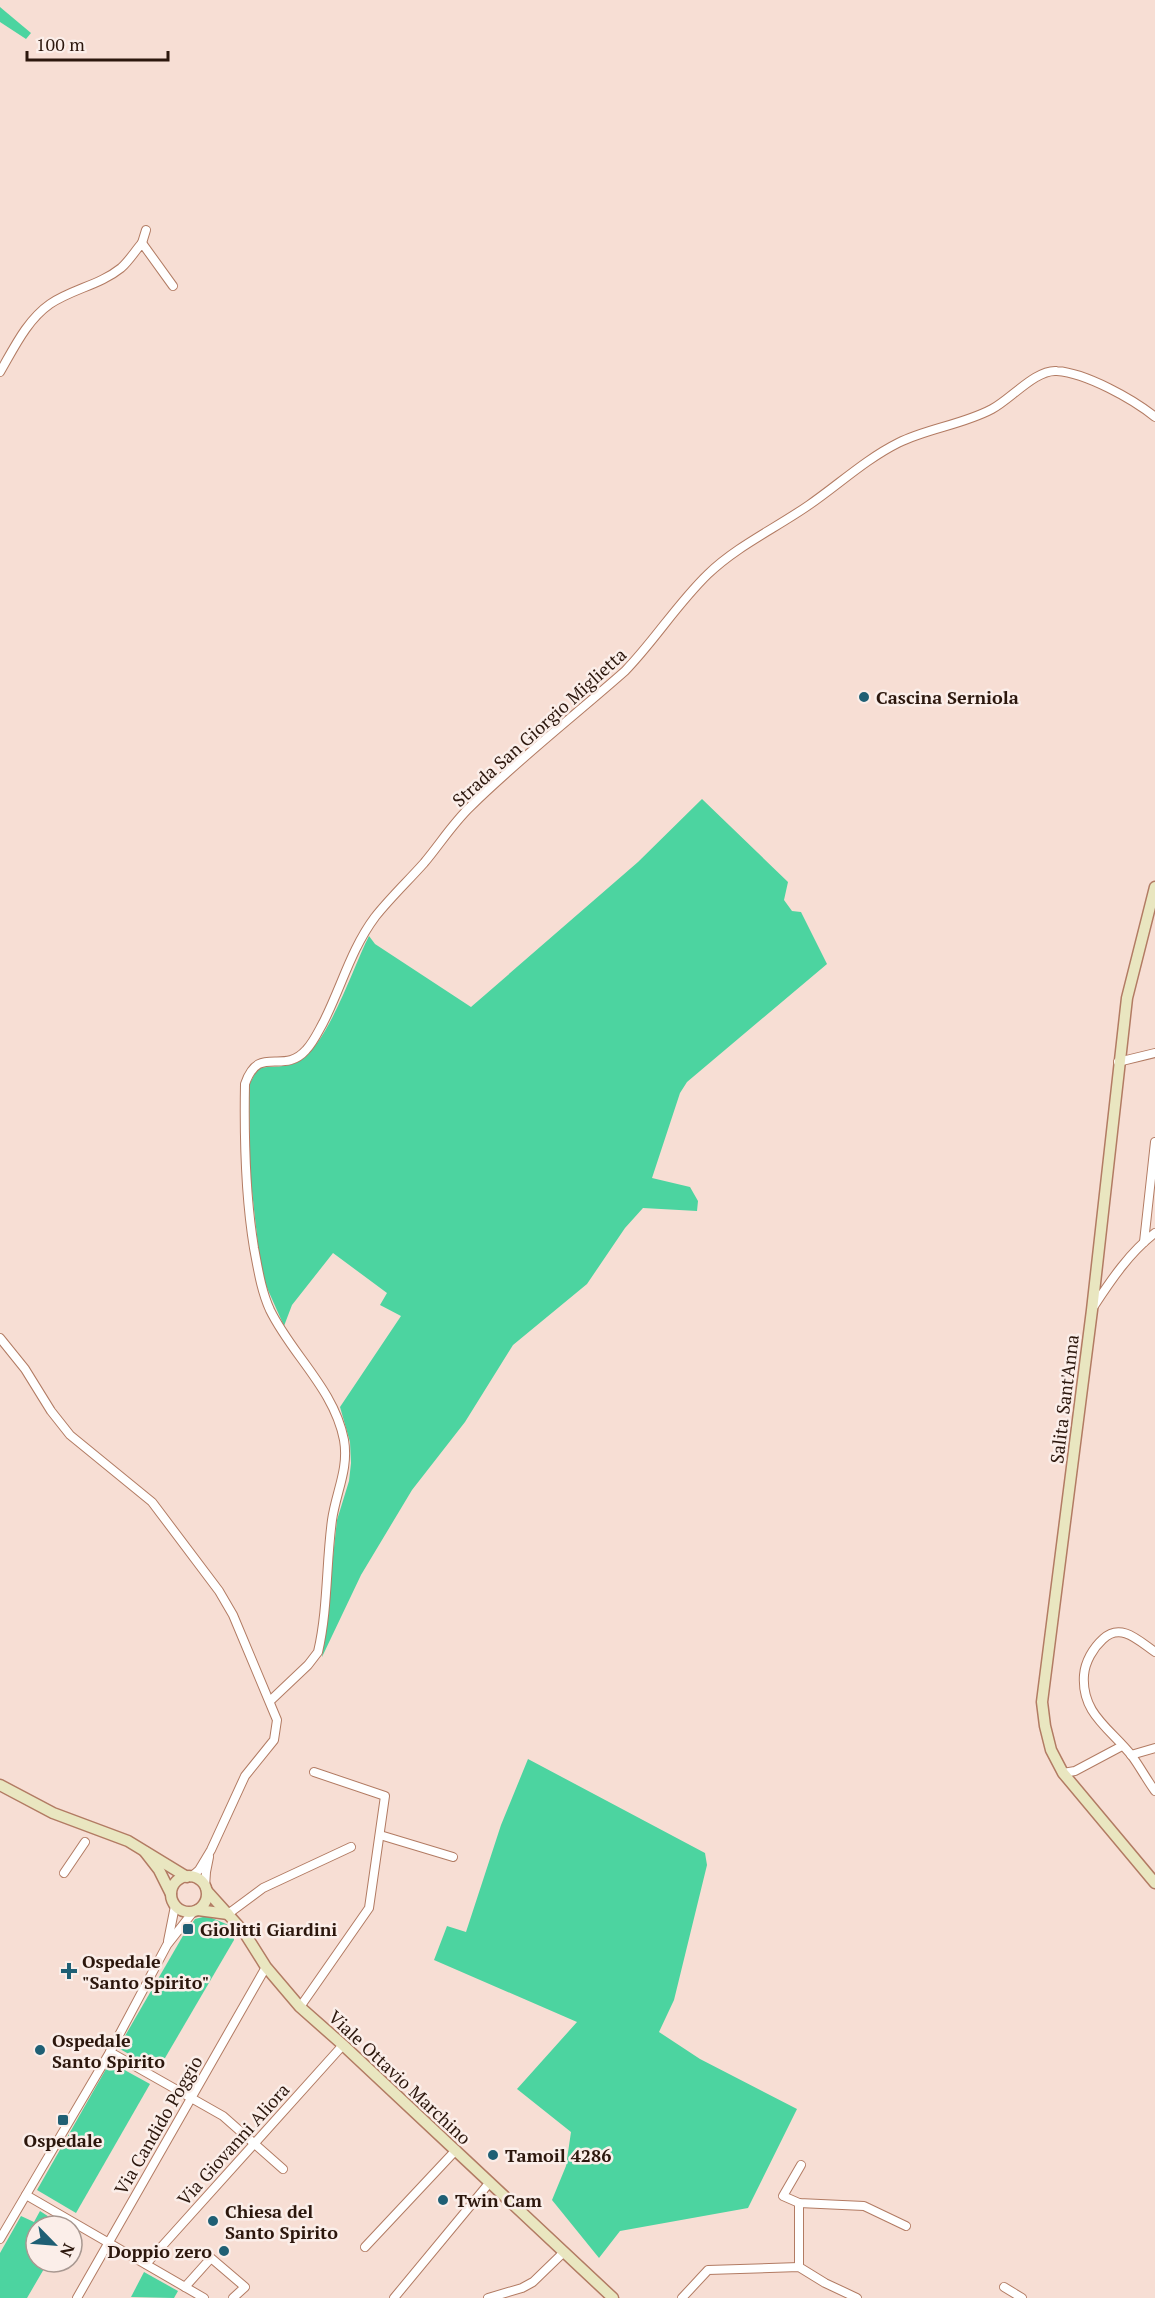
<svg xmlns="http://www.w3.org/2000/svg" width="1155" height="2298" viewBox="0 0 1155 2298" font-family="'PT Serif',serif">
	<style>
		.green { fill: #4cd4a0 }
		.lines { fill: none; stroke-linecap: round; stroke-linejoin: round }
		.street-casing { stroke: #b27b63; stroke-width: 10 }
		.secondary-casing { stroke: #b27b63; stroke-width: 13 }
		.street { stroke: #fff; stroke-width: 8 }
		.secondary { stroke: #e9e6c0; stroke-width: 10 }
		.poi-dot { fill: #1f5f74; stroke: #fbeee9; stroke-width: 2 }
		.labels { text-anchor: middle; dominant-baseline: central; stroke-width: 5; stroke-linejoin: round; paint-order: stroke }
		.poi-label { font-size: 18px; font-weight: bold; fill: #2c170d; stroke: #fbeee9; text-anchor: start }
		.street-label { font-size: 18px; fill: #2c170d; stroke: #fbeee9 }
	</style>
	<rect width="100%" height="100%" fill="#f7ded4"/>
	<g class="green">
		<polygon points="0,7 31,33 26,39 0,22"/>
		<path d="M702 799 788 882 784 900 792 911 801 912 827 964 687 1082 680 1093 652 1178 690 1187 698 1201 697 1211 643 1208 625 1228 587 1284 513 1345 465 1422 412 1490 361 1575 322 1657 337 1520 349 1481 351 1463 350 1442 340 1407 401 1316 380 1305 387 1293 333 1253 292 1305 284 1326 264 1281 259 1254 250 1173 249 1085 258 1068C270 1066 288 1068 299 1061 328 1045 353 967 369 936L375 944 471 1007 638 862Z"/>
		<polygon points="528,1759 705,1853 707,1865 674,2000 659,2032 700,2059 797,2109 748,2208 620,2231 599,2258 552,2200 566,2166 571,2132 517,2089 577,2022 434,1960 447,1926 466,1932 501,1825"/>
		<polygon points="207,1916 231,1926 234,1940 158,2070 118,2048 184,1934 195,1919"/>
		<polygon points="110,2062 150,2084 76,2213 37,2190"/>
		<polygon points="40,2211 63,2226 36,2226 36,2262 48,2262 27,2298 0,2298 0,2253 21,2216 34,2222"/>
		<polygon points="144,2272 178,2291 174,2298 131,2297"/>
	</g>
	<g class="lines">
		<defs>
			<g id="street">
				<polyline points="142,243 146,230"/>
				<path d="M0 372C14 348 27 320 50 304 72 289 100 285 121 268 129 261 135 251 142 243L173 286"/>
				<polyline points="1118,1062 1155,1053"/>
				<polyline points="1144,1242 1155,1142"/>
				<path d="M1094 1306C1111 1280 1130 1252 1155 1233"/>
				<polyline points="0,1338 25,1369 51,1411 70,1435 152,1502 219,1591 233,1615 277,1720 274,1740 245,1776 211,1850 199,1870 191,1877"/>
				<path d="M1155 1652C1139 1641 1121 1622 1103 1639 1093 1648 1085 1662 1084 1675 1081 1714 1111 1729 1132 1756 1140 1767 1147 1780 1155 1791"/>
				<path d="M270 1701 308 1665 318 1652C328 1609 326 1564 332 1520 336 1492 349 1469 344 1440 334 1389 292 1355 270 1310 261 1290 258 1269 254 1248 245 1194 244 1139 245 1084 259 1043 283 1076 306 1050 313 1043 318 1032 323 1023 341 988 351 949 375 917 390 898 408 881 424 863 440 844 453 823 471 806 520 758 574 716 625 671 655 640 677 604 708 574 737 546 776 528 809 505 838 485 866 459 898 443 928 428 962 425 992 409 1011 399 1036 369 1057 371 1086 373 1133 399 1155 417"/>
				<polyline points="1131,1755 1155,1748"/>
				<polyline points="1063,1773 1075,1771 1122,1746"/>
				<polyline points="380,1835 453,1857"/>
				<polyline points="64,1873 85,1842"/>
				<polyline points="205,1887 206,1872 209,1857"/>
				<polyline points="228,1914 263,1888 351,1847"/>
				<polyline points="168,1941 175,1906"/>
				<polyline points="300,2007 369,1908 385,1796 314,1772"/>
				<polyline points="110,2052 223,2116 283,2169"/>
				<polyline points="801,2165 783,2196 799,2203 864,2206 906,2226"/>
				<polyline points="26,2195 204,2298"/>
				<polyline points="799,2203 799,2267"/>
				<polyline points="0,2239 110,2052 167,1945 193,1912"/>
				<polyline points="365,2247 456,2150"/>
				<polyline points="146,2264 343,2045"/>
				<polyline points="185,2287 211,2258 245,2287 233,2298"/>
				<polyline points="1004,2287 1022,2298"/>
				<polyline points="77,2298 266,1967"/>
				<polyline points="394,2298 490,2182"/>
				<polyline points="488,2298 522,2288 533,2282 564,2252"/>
				<polyline points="682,2298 708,2270 799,2267 825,2283 857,2298"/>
			</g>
			<g id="secondary">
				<polyline points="1155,887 1127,998 1092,1310 1042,1702 1045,1726 1051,1750 1063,1773 1155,1883"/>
				<polyline points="0,1785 53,1813 128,1841 187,1877"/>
				<polyline points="145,1852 159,1870 171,1894"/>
				<circle cx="189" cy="1894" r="18"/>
				<polyline points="207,1891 244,1932 266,1967 300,2007 343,2045 613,2298"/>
				<polyline points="198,1910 228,1914"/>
			</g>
		</defs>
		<use href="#street" class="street-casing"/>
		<use href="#secondary" class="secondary-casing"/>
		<use href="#street" class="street"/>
		<use href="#secondary" class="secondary"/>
	</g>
	<g class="poi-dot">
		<circle cx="864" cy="697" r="6"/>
		<rect x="182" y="1923" width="12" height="12" rx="3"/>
		<path d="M66 1962h6v6h6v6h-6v6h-6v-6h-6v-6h6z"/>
		<circle cx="40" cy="2050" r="6"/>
		<rect x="57" y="2114" width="12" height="12" rx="3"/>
		<circle cx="493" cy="2155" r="6"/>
		<circle cx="443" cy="2200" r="6"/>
		<circle cx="213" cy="2221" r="6"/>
		<circle cx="224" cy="2251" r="6"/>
	</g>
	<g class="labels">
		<g class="poi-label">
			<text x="876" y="697">Cascina Serniola</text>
			<text x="200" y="1929">Giolitti Giardini</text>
			<text x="82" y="1961">Ospedale<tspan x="82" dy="21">"Santo Spirito"</tspan></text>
			<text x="52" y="2040">Ospedale<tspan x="52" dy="21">Santo Spirito</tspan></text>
			<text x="63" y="2140" text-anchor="middle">Ospedale</text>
			<text x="505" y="2155">Tamoil 4286</text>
			<text x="455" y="2200">Twin Cam</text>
			<text x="225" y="2211">Chiesa del<tspan x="225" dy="21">Santo Spirito</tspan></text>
			<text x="212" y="2251" text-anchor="end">Doppio zero</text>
		</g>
		<g class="street-label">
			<text transform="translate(539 727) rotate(-42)">Strada San Giorgio Miglietta</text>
			<text transform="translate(1064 1399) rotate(-83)">Salita Sant'Anna</text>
			<text transform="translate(400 2077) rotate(43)">Viale Ottavio Marchino</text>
			<text transform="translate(158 2125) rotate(-60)">Via Candido Poggio</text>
			<text transform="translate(233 2144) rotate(-48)">Via Giovanni Aliora</text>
		</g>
	</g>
	<g transform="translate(54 2244) rotate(115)"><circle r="28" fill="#fbeee9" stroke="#a89891" stroke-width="1.5"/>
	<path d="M0-4.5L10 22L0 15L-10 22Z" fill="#1f5f74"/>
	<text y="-9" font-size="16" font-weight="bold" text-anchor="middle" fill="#2c170d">N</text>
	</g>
	<path d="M27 51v9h141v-9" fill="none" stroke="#2c170d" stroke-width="3"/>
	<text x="36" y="51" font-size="18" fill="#2c170d" stroke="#fbeee9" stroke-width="4.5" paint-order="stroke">100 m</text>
</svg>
